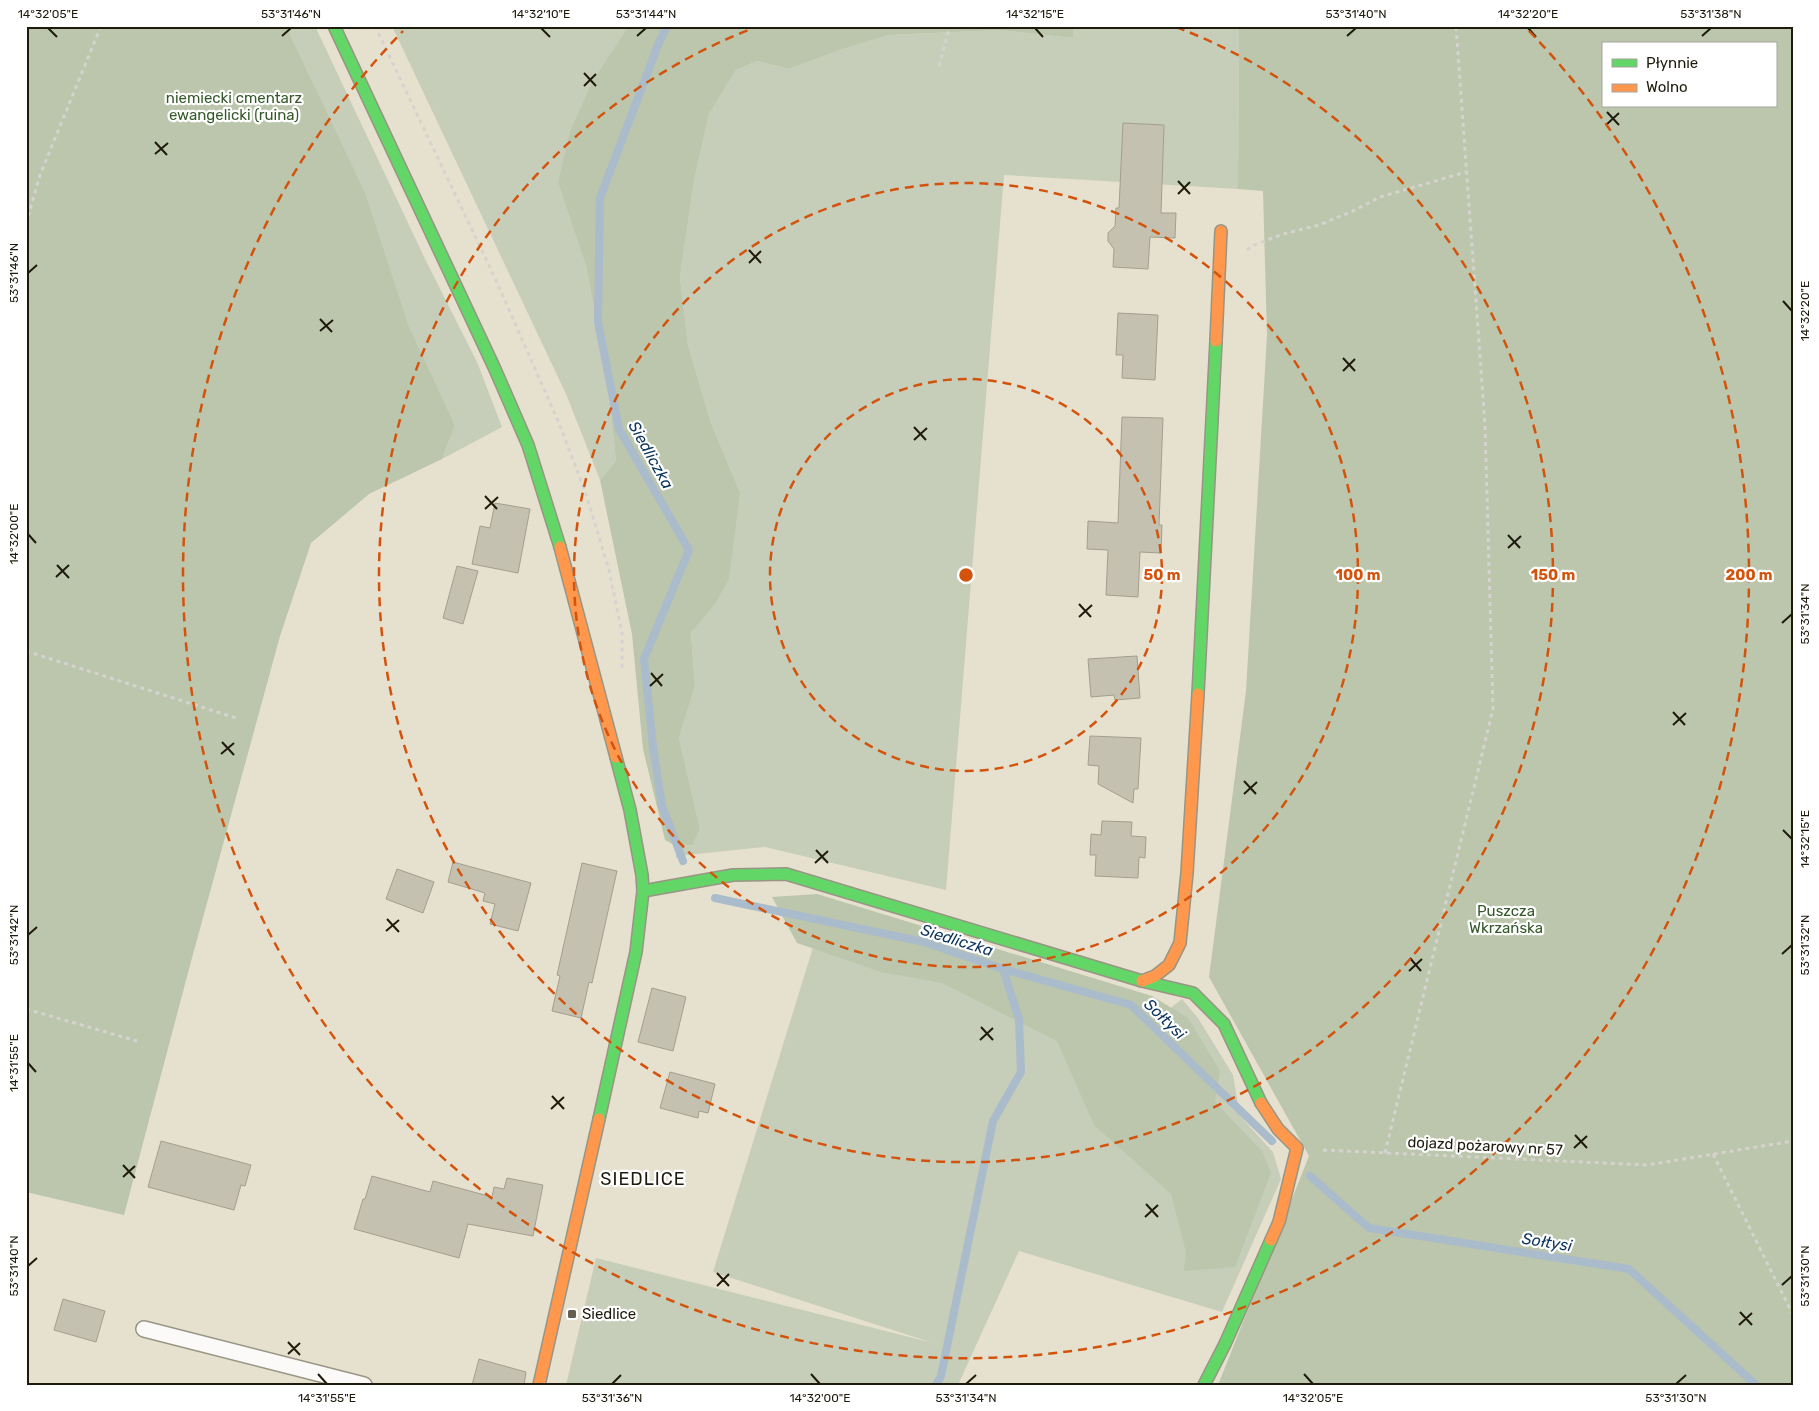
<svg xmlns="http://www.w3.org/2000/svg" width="1819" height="1411" viewBox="0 0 1819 1411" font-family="Rubik,sans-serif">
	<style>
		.green { fill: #c6cdb9 }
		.forest { fill: #bbc6ac; fill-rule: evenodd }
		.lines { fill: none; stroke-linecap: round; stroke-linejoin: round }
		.stream { stroke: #aabbcb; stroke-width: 8 }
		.building { fill: #c4c1b1; stroke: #a39f90 }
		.lane-casing { stroke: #989585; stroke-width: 18 }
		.fast-casing { stroke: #989585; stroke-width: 14 }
		.slow-casing { stroke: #989585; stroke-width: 14 }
		.path { stroke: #d5d3ce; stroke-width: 3; stroke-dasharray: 4 4; stroke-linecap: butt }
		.lane { stroke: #fbfaf8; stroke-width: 15 }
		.fast { stroke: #63d668; stroke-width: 11 }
		.slow { stroke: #ff974d; stroke-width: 11 }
		.ticks { fill: none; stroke: #1e1b0d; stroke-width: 2 }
		.ring { fill: none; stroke: #d4530c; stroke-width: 2.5; stroke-dasharray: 9 6 }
		.poi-dot { fill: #646051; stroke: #fff; stroke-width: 2 }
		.labels { text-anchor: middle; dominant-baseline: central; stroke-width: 4.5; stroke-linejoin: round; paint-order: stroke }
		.park-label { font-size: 15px; fill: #35592a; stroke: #fff }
		.street-label { font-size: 15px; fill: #1e1b0d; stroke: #fff }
		.poi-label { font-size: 15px; fill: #1e1b0d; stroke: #fff; text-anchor: start }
		.water-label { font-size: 16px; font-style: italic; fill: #0c355e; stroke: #fff }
		.quarter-label { font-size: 18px; letter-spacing: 1px; fill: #1e1b0d; stroke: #fff }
		.centre { fill: #d4530c; stroke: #fff; stroke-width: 2.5 }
		.ring-label { font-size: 15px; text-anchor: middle; font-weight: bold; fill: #d4530c; stroke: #fff; stroke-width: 4.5; stroke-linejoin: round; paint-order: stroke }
		.neatline { fill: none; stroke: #1e1b0d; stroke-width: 2 }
		.ticks-label { font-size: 12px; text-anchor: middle; fill: #1e1b0d }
	</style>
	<rect width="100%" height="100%" fill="#e6e1ce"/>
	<g class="green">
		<polygon points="286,26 315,26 426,261 477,362 502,427 442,459 455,425 408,324 318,94"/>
		<polygon points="392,26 629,26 558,183 586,266 607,376 616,461 600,480 566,394"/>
		<polygon points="1074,26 1239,26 1238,189 1004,175 946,890 765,847 687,855 676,858 676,846 693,845 700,829 679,738 695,686 691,631 714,606 740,492 711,423 688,345 680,277 694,181 709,114 736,70 757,61 789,69 840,50 889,35 1000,30 1073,38"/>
		<polygon points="827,902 1163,1014 1182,999 1198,1018 1233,1075 1240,1116 1273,1152 1281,1179 1222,1312 1019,1251 958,1385 566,1385 596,1258 933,1343 713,1272"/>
	</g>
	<g class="forest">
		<polygon points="26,26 286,26 365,193 408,324 455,425 442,459 369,494 311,543 280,636 189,969 124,1215 26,1192"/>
		<polygon points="629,26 1074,26 1073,38 1000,30 889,35 840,50 789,69 757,61 736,70 709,114 694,181 680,277 688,345 711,423 740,492 729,579 714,606 691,632 695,686 679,738 700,829 693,845 676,846 665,840 643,749 632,634 600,480 616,461 607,376 586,266 558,183 570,132 592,82"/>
		<path d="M1239 26H1793V1385H1218L1309 1156 1209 977 1246 691 1267 335 1263 191 1238 189ZM1603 44H1775V106H1603Z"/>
		<polygon points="817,894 1152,996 1188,1018 1220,1071 1215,1102 1262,1151 1271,1173 1235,1267 1184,1271 1186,1252 1171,1194 1094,1125 1057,1041 942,983 881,972 797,943 772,897"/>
	</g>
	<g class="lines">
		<g class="stream">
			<polyline points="667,26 658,45 600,198 598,322 619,429 689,550 644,659 653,747 662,806 683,861"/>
			<polyline points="715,898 924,942 1003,969 1019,1019 1021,1072 993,1121 941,1376 936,1385"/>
			<polyline points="1003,969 1131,1005 1272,1141"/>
			<polyline points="1310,1176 1369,1228 1629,1269 1756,1385"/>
		</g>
	</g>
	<g class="building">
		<polygon points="1123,123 1164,125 1161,213 1176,213 1175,238 1150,237 1148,269 1113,267 1114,249 1108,241 1108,233 1115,226 1116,208 1119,208"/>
		<polygon points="1118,313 1158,315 1155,380 1122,378 1123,355 1116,355"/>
		<polygon points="1122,417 1163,418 1159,525 1162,525 1161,553 1140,552 1138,597 1106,595 1108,550 1087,549 1088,521 1118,523"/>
		<polygon points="495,503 530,509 518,573 472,564 480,526 490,528"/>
		<polygon points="457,566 478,571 463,624 443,618"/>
		<polygon points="1137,656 1140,698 1115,700 1114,695 1091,697 1088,659"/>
		<polygon points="1090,736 1141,738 1138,789 1134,789 1133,803 1098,784 1099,766 1088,765"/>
		<polygon points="1102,821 1132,822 1131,836 1146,837 1145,858 1139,857 1138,878 1095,876 1096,855 1090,855 1091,834 1101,835"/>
		<polygon points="453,862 531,883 518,931 490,924 495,904 483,901 485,893 448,882"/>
		<polygon points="582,863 617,871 592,983 589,982 581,1018 552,1011 560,976 557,975"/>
		<polygon points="397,869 434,882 423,913 386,899"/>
		<polygon points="652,988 686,997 673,1051 638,1042"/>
		<polygon points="670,1072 715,1084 708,1113 699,1111 698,1118 660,1108"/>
		<polygon points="161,1141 251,1165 245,1186 241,1185 234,1210 148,1187"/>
		<polygon points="372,1176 430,1192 433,1181 492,1197 494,1187 504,1189 507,1178 543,1185 533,1236 468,1224 459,1258 354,1229 363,1199 365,1199"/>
		<polygon points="63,1299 105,1311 96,1342 54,1330"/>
		<polygon points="479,1359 526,1372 524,1385 472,1385"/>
	</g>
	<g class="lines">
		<defs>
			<polyline id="lane" points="144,1329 364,1385"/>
			<g id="fast">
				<polyline points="334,26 494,367 528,445 560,547"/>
				<polyline points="1198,694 1216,341"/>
				<polyline points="643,891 733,875 786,874 1142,981 1193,993 1224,1024 1261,1103"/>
				<polyline points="599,1119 636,952 643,891 642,875 630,810 616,757"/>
				<polyline points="1204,1385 1225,1344 1271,1240"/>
			</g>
			<g id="slow">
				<polyline points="1216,341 1221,231"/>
				<polyline points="560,547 616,757"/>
				<polyline points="1142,981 1155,976 1169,965 1180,943 1187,873 1198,694"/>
				<polyline points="1261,1103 1278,1129 1297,1148 1279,1222 1271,1240"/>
				<polyline points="539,1385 599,1119"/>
			</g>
		</defs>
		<use href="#lane" class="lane-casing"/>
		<use href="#fast" class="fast-casing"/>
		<use href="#slow" class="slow-casing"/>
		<g class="path">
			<polyline points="375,26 495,278 559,423 586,494 609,570 622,633 622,670"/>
			<polyline points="939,66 950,26"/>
			<polyline points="26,224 40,175 101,26"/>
			<polyline points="1247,250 1252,246 1283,234 1319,225 1353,211 1380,197 1466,172"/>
			<polyline points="26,651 239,719"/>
			<polyline points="26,1009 137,1041"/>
			<polyline points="1323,1150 1647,1165 1793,1141"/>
			<polyline points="1385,1153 1493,709 1485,425 1456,26"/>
			<polyline points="1713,1154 1793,1315"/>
		</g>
		<use href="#lane" class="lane"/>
		<use href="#fast" class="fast"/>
		<use href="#slow" class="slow"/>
	</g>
	<path class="ticks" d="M48 28 57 37M541 28 550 37M1035 28 1043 37M1528 28 1536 37M282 36 291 28M637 36 646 28M1347 36 1356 28M1702 36 1711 28M584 73 596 86M584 86 596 74M1607 112 1619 125M1606 125 1619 113M155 142 167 155M155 154 168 143M1178 181 1190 194M1178 194 1190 182M749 250 761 263M749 263 761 251M28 273 37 265M1783 301 1792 311M320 319 332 332M320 331 333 320M1343 358 1355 371M1343 371 1355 359M914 427 926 440M914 440 927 428M485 496 497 509M485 509 498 497M28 534 36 543M1508 535 1520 548M1508 548 1521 536M57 565 69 578M56 577 69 565M1079 604 1091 617M1079 617 1092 605M1782 623 1792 614M651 673 662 686M650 686 663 674M1673 712 1685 725M1673 725 1686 713M222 742 234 755M221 754 234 743M1244 781 1256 794M1244 794 1257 782M1783 830 1792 839M816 850 828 863M815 863 828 851M387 919 399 932M386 931 399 920M28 935 37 927M1782 954 1792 945M1410 958 1421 971M1409 971 1422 959M981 1027 993 1040M980 1040 993 1028M28 1063 36 1072M552 1096 564 1109M551 1109 564 1097M1575 1135 1587 1148M1574 1148 1587 1136M123 1165 135 1178M123 1177 135 1166M1146 1204 1158 1217M1145 1217 1158 1205M28 1266 37 1258M717 1273 729 1286M1782 1285 1792 1276M717 1286 729 1274M1740 1312 1752 1325M1739 1325 1752 1313M288 1342 300 1355M288 1354 300 1343M318 1374 327 1384M811 1374 820 1384M1304 1374 1313 1384M612 1384 621 1375M966 1384 976 1375M1676 1384 1686 1375"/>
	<g class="ring">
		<circle cx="966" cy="575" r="196"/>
		<circle cx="966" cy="575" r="392"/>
		<path d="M1176 27A587 587 0 1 1 756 27"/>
		<path d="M1529 31A783 783 0 1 1 403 31"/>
	</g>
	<rect class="poi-dot" x="567" y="1309" width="10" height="10" rx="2.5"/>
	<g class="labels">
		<g class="park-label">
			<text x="234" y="98">niemiecki cmentarz<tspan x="234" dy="17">ewangelicki (ruina)</tspan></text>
			<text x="1506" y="911">Puszcza<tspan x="1506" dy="17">Wkrzańska</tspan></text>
		</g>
		<g class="street-label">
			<text transform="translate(1485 1146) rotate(3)">dojazd pożarowy nr 57</text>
		</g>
		<g class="poi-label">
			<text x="582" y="1314">Siedlice</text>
		</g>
		<g class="water-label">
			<text transform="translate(651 455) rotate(61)">Siedliczka</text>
			<text transform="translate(957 940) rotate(17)">Siedliczka</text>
			<text transform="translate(1165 1019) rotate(44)">Sołtysi</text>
			<text transform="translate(1547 1242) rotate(9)">Sołtysi</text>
		</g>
		<g class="quarter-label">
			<text x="643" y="1179">SIEDLICE</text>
		</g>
	</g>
	<circle cx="966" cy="575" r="8" class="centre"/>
	<g class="ring-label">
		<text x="1162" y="580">50 m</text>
		<text x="1358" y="580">100 m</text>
		<text x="1553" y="580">150 m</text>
		<text x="1749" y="580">200 m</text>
	</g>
	<rect width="1819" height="1411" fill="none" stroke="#ffffff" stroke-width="55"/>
	<rect x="1602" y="42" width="175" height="65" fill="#ffffff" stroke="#a5a49e"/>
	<rect x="1612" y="59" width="25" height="8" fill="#63d668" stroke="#a5a49e"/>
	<text x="1646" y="68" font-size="15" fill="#1e1b0d">Płynnie</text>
	<rect x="1612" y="84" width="25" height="8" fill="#ff974d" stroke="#a5a49e"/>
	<text x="1646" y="92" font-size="15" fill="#1e1b0d">Wolno</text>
	<rect x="28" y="28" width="1764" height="1356" class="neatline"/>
	<g class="ticks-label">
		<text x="48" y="18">14°32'05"E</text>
		<text x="291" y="18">53°31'46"N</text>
		<text x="541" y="18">14°32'10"E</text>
		<text x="646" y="18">53°31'44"N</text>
		<text x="1035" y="18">14°32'15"E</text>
		<text x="1356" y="18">53°31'40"N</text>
		<text x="1528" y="18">14°32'20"E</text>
		<text x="1711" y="18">53°31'38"N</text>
		<text transform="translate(14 273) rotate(-90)" y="4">53°31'46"N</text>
		<text transform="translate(1805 311) rotate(-90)" y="4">14°32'20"E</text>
		<text transform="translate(14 534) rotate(-90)" y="4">14°32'00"E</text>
		<text transform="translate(1805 614) rotate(-90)" y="4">53°31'34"N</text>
		<text transform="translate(1805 839) rotate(-90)" y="4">14°32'15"E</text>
		<text transform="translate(14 935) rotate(-90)" y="4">53°31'42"N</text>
		<text transform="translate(1805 945) rotate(-90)" y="4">53°31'32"N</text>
		<text transform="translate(14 1063) rotate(-90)" y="4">14°31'55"E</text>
		<text transform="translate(14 1266) rotate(-90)" y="4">53°31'40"N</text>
		<text transform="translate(1805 1276) rotate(-90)" y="4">53°31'30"N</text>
		<text x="327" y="1402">14°31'55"E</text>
		<text x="612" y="1402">53°31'36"N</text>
		<text x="820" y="1402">14°32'00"E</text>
		<text x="966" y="1402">53°31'34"N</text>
		<text x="1313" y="1402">14°32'05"E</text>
		<text x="1676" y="1402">53°31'30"N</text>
	</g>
</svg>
